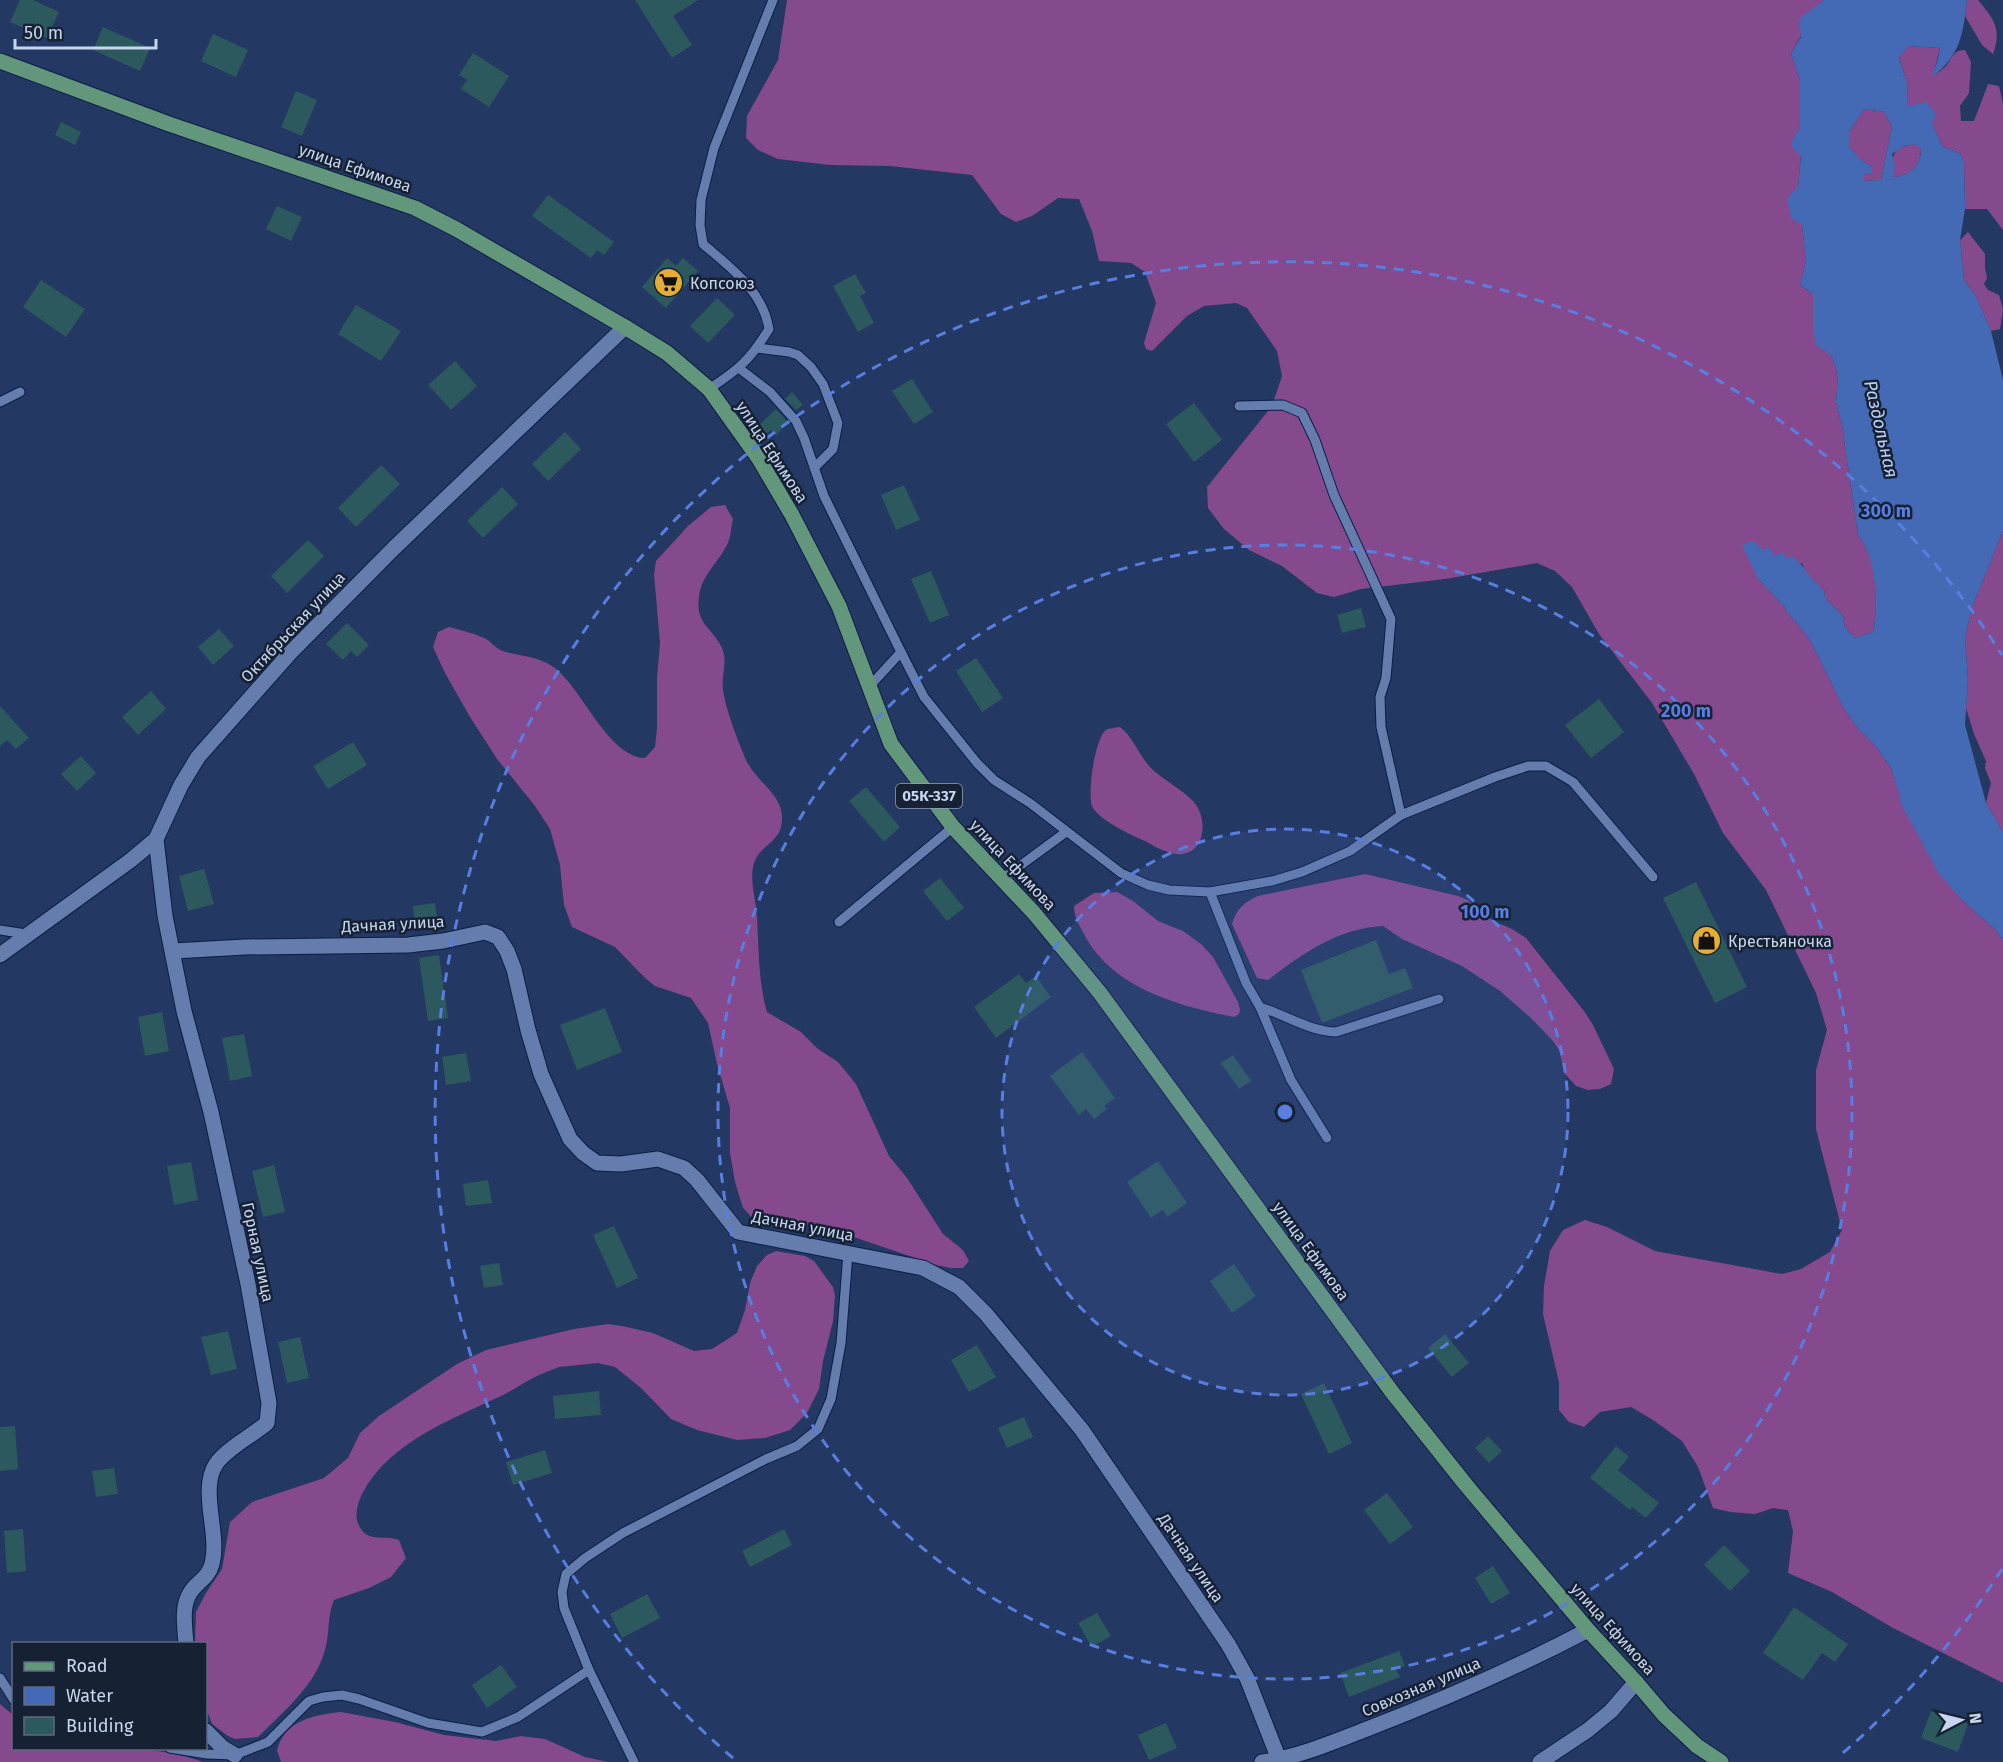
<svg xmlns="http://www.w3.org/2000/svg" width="2003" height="1762" viewBox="0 0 2003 1762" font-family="'Fira Sans',sans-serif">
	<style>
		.forest { fill: #85498e }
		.water { fill: #446ab5; fill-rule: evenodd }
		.building { fill: #2c595d }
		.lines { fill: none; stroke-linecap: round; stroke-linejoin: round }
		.service-casing { stroke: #0b1e46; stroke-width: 11 }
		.minor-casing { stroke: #0b1e46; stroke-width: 17 }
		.tertiary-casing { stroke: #0b1e46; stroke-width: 17 }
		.primary-casing { stroke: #0b1e46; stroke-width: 17 }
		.service { stroke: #647dac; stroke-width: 9 }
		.minor { stroke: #647dac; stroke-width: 15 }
		.tertiary { stroke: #647dac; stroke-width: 15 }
		.primary { stroke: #62977b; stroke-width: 15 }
		.ring { fill: none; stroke: #587ee0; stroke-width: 3; stroke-dasharray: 10 8 }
		.labels { text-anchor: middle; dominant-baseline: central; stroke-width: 5; stroke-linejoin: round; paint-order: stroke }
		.shield { fill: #172134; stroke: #92a0b8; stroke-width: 1.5 }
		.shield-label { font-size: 15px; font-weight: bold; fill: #c7d6f0 }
		.street-label { font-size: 16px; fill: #c7d6f0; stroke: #172134 }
		.poi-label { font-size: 16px; fill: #c7d6f0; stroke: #172134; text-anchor: start }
		.water-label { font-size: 18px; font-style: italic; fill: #bad0f9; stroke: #172134 }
		.centre { fill: #587ee0; stroke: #172134; stroke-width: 3 }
		.ring-label { font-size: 18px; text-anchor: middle; font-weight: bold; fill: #587ee0; stroke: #172134; stroke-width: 5; stroke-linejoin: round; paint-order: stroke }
	</style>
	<rect width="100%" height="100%" fill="#233862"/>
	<g class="forest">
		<path d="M787 0H1824L1819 5 1791 53 1800 80V127L1792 142 1801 155 1798 188 1806 261 1800 285 1813 294V330L1831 355 1838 375 1836 402 1842 425 1858 535C1877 555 1879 606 1873 632L1854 638 1845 627 1842 615 1825 598 1824 590C1814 584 1806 575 1802 563L1758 579 1779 601 1810 640 1842 705 1856 726 1877 748 1892 770 1903 806 1964 902 1996 930 2003 941V1683L1893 1628 1832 1592 1788 1573 1793 1531 1788 1510 1773 1508 1755 1514 1730 1512 1713 1508 1698 1467 1682 1441 1653 1420 1631 1407 1600 1412 1584 1427 1569 1422 1559 1410V1382L1543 1314 1544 1286 1550 1251 1563 1230 1585 1220 1607 1227 1655 1251 1782 1274 1801 1269 1830 1252 1842 1230 1816 1129V1070L1827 1030 1816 993 1766 890 1723 833 1694 774 1652 703 1599 634 1572 587 1555 571 1537 563 1445 579 1361 589 1334 597 1317 593 1282 566 1249 550 1224 529 1208 508 1207 487 1272 406 1282 376 1277 351 1247 308 1236 303 1204 306 1187 316 1152 351 1146 349 1144 343 1156 303 1145 272 1131 263 1099 261 1092 231 1079 199 1058 198 1032 216 1016 222 1001 214 972 175 890 166 830 165 778 159 758 150 746 138 747 116 778 60Z"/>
		<path d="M1967 0H1978C1994 19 2002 29 1993 54L1982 45 1965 16Z"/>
		<path d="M1907 46 1940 48 1933 76C1937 73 1942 70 1946 66 1952 58 1954 49 1965 50L1971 62 1969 93 1960 106 1961 121H1974L1988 84 1999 86 2003 104V230L1987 209H1965L1964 162 1960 153 1943 147 1932 124 1908 106 1907 83 1899 57Z"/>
		<polygon points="1864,109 1884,112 1892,127 1881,180 1864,181 1864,173 1872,167 1860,159 1849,147 1849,132"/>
		<path d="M1914 144 1921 147C1921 166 1911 176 1893 177 1892 156 1890 148 1914 144Z"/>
		<polygon points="1968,232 1985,254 1985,267 1987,278 1984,284 1988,290 1999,295 2003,309 2000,329 1991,331 1976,296 1964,280 1960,240"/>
		<path d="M725 505 733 519C731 527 731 538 727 545 718 563 701 576 699 597 695 624 712 627 722 648 728 662 721 675 723 689 725 708 739 744 747 762 757 782 783 795 782 819 782 843 760 844 754 863 749 881 756 899 757 917 759 949 758 980 767 1012L801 1032 818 1049 838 1062 856 1084 889 1156 907 1178 943 1234 963 1250 969 1261 963 1268H951L936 1265 830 1229 799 1223 758 1224 743 1208 735 1182 730 1153V1108L717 1064 708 1023 691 998 655 986 644 977 615 947 572 927 564 905 560 865 550 829 535 806 497 759 470 717 445 673 433 647 438 632 449 627C460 630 473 633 484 638 491 641 496 649 503 651 519 656 537 656 552 666 582 686 607 757 645 758L655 747 657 728V678L660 643 654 574 656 561 688 526 711 507Z"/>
		<polygon points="2003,531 2003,832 1986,803 1991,783 1985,768 1986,761 1974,734 1966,708 1968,679 1965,639 1971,610"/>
		<path d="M1120 727C1134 738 1138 754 1150 767 1163 780 1180 788 1193 801 1209 818 1206 857 1176 854 1161 852 1151 843 1138 838 1125 832 1101 820 1093 808 1086 798 1095 737 1106 730 1109 728 1116 728 1120 727Z"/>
		<path d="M1365 874 1458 896 1468 900 1476 911 1500 924 1512 929 1526 938 1541 957 1584 1011 1593 1025 1614 1069 1611 1084 1600 1089 1588 1090 1576 1086 1565 1074 1559 1050 1553 1041 1531 1018 1500 991 1462 966 1402 939 1383 926C1338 928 1302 954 1268 980L1257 978 1232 924C1237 909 1243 903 1258 896Z"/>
		<path d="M1117 892 1133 901 1158 921 1183 931 1201 944 1213 957 1238 1002 1240 1010 1239 1014 1234 1017C1179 1006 1114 989 1085 936 1080 926 1074 918 1074 906L1094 893Z"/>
		<path d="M776 1251 805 1256 814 1261 833 1287 835 1296 833 1321 823 1361 819 1389 807 1413 790 1430 765 1438 737 1440 697 1430 671 1419 641 1388 615 1367 598 1363 559 1367 539 1375C528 1380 518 1387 507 1393 456 1418 390 1440 362 1494 357 1505 353 1518 361 1529 369 1542 387 1535 399 1540L406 1558 391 1577 369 1588 334 1600C327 1616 330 1633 325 1650 315 1686 284 1711 258 1737L235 1739 228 1736 212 1724 206 1708V1644L195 1643 196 1612 206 1593 222 1569 230 1522 252 1502 324 1478 348 1458 360 1433 379 1416 457 1364 486 1350 574 1329 608 1324 622 1326 653 1333 694 1351 712 1349 737 1333 745 1310 750 1283 757 1266 767 1255Z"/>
		<path d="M0 1704 13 1715 14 1748C73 1748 147 1741 203 1762H0Z"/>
		<path d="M341 1712 395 1722 444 1735 496 1741 521 1736 545 1739 585 1757 608 1762H281L277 1750C285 1720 314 1715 341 1712Z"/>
	</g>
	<path class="water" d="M1824 0H1967C1963 34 1961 55 1932 77L1938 59 1940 48 1908 46 1899 58 1907 83 1908 106 1927 102 1936 114 1932 124 1943 147 1960 153 1964 162 1965 209 1960 240 1964 280 1976 296 1991 331 2003 380V531L1971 610 1965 639 1968 679 1965 725 1986 803 2003 832V941L1996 930 1964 902 1939 874 1902 806 1892 770 1877 748 1856 726 1842 705 1810 640 1779 601 1758 579 1743 548V544L1753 541 1763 550 1769 547 1774 556 1782 552 1787 558 1793 557C1806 566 1810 581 1824 590L1825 598 1842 615 1845 627 1854 638 1873 632C1879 606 1876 555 1858 535L1842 425 1836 402 1838 375 1831 355 1816 345 1813 330V294L1800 285 1806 261 1802 225 1791 218 1787 198 1798 187 1801 156 1794 150 1791 142 1800 127V80L1791 53 1801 37 1799 19ZM1864 109 1884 112 1892 127 1881 180 1864 181V173H1872V167L1860 159 1849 147V132ZM1914 144 1921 148C1921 165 1911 176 1893 177L1895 166 1892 154 1904 146Z"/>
	<g class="building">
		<polygon points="20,0 33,0 59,12 47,38 10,22"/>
		<polygon points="635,0 698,0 673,16 692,45 672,58"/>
		<polygon points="103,27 150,48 140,71 93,50"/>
		<polygon points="213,34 248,50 236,77 201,61"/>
		<polygon points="473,53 509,76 489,107 461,89 467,80 459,75"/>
		<polygon points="296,91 317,100 302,136 281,127"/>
		<polygon points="61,122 81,132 75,145 55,135"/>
		<polygon points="548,195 614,242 604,255 597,250 591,258 532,216"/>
		<polygon points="277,206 302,217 291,241 266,229"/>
		<polygon points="667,258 676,266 683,258 698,271 666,308 642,287"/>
		<polygon points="855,274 866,293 860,296 874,323 858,332 833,286"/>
		<polygon points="41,280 85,309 66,337 23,307"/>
		<polygon points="717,298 735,315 708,343 690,326"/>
		<polygon points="356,305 401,331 381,361 338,334"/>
		<polygon points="455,361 477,386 451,410 428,385"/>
		<polygon points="912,379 933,412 914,424 892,391"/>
		<polygon points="792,392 803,405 796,410 785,399"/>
		<polygon points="1194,403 1222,440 1194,462 1166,424"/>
		<polygon points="776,409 788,422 776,435 771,430 759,440 752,432"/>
		<polygon points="565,432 581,449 548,481 532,464"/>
		<polygon points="381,465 400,484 356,527 338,508"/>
		<polygon points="904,485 920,520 896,530 881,495"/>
		<polygon points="502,487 518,504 483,538 467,521"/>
		<polygon points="308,540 324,556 287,593 271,576"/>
		<polygon points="931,571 949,615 930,623 911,579"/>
		<polygon points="1361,608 1366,627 1342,633 1337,615"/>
		<polygon points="347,623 369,645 357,657 351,651 343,660 326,644"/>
		<polygon points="219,629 234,646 213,665 198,647"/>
		<polygon points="976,658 1003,698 982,712 956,671"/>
		<polygon points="151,691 166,709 138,735 122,717"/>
		<polygon points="1599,699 1624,732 1591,758 1565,725"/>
		<polygon points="0,706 29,738 16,749 7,740 0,746"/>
		<polygon points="353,742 367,765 328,789 313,766"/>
		<polygon points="81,756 96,773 77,791 61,774"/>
		<polygon points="866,787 900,827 884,842 849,801"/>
		<polygon points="204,869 214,904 188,911 179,876"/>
		<polygon points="940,878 964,908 947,921 923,891"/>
		<polygon points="1696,882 1747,987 1715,1003 1663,898"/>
		<polygon points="435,903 438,926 415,929 413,906"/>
		<polygon points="1376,940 1389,974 1405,968 1413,988 1322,1023 1301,970"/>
		<polygon points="439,955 448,1018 428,1021 419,958"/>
		<polygon points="1019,974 1026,983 1036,976 1051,997 996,1038 974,1007"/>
		<polygon points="605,1008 622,1052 577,1070 560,1025"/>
		<polygon points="162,1012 169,1051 145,1056 138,1017"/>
		<polygon points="244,1034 252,1076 230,1081 222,1038"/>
		<polygon points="1082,1052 1115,1098 1104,1106 1107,1109 1094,1119 1086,1109 1079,1115 1050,1076"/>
		<polygon points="466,1053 471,1081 446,1085 442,1057"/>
		<polygon points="1233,1055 1251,1081 1239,1089 1221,1063"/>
		<polygon points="1158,1161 1187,1203 1167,1217 1163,1210 1151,1218 1127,1182"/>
		<polygon points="191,1162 198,1200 174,1205 167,1166"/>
		<polygon points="274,1165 285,1212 263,1217 252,1171"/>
		<polygon points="488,1180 492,1203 466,1206 463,1184"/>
		<polygon points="614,1226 638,1278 617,1288 593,1235"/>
		<polygon points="499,1263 503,1285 484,1288 480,1266"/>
		<polygon points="1234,1264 1256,1296 1232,1313 1210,1281"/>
		<polygon points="228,1331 237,1369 211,1375 201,1337"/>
		<polygon points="1445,1334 1469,1363 1452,1377 1428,1348"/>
		<polygon points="300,1337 309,1378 287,1383 278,1342"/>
		<polygon points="977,1345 996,1377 969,1392 951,1360"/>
		<polygon points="1324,1383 1352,1443 1329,1454 1301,1394"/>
		<polygon points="599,1391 601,1415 555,1419 553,1396"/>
		<polygon points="1024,1417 1033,1437 1007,1448 998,1428"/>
		<polygon points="15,1426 18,1469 0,1471 0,1427"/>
		<polygon points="1488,1436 1502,1451 1489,1463 1475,1448"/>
		<polygon points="1616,1446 1629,1457 1618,1470 1659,1503 1646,1518 1632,1507 1630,1510 1590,1478"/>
		<polygon points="545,1450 552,1473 513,1485 506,1462"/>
		<polygon points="114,1468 118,1494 96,1497 92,1471"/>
		<polygon points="1387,1493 1413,1527 1390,1544 1364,1510"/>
		<polygon points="23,1529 26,1571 7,1573 4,1531"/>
		<polygon points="784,1529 792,1545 750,1567 742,1551"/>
		<polygon points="1724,1545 1750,1571 1730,1591 1704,1565"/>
		<polygon points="1493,1566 1510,1593 1491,1604 1475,1578"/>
		<polygon points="647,1594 660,1618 622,1638 610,1614"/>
		<polygon points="1794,1607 1848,1644 1835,1662 1822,1653 1803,1680 1763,1653"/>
		<polygon points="1097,1613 1111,1636 1092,1647 1078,1623"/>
		<polygon points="1399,1651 1405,1666 1396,1669 1400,1677 1349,1697 1340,1673"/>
		<polygon points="501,1665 517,1687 487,1708 472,1685"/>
		<polygon points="1931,1711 1968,1724 1958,1752 1921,1738"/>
		<polygon points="1166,1723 1177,1748 1149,1760 1138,1735"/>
	</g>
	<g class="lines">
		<defs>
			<g id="service">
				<polyline points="757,348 789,352 798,355 811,367 823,384 838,423 833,449 815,467"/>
				<polyline points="740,369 770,392 796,421 804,438 824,496 901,652 868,688"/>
				<path d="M709 389C739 369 750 360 769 329 763 291 731 268 703 244L700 225 701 200 714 148 773 0"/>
				<polyline points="0,402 20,392"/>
				<polyline points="1239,406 1283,405 1302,413 1315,440 1334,495 1391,619 1386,678 1380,697 1381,727 1401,815"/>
				<polyline points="901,652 924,697 977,763 994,780 1030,803 1121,873 1148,885 1169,890 1210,892 1272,881 1302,872 1350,851 1401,815 1495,777 1528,766 1546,766 1573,782 1653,877"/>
				<polyline points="1002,879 1066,832"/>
				<path d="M1210 892 1246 983 1260 1007C1286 1015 1309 1031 1336 1032L1439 999"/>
				<polyline points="839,922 953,827"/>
				<polyline points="0,930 26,934"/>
				<polyline points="1260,1007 1291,1080 1327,1138"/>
				<polyline points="0,1678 14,1700"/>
				<polyline points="170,1748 207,1754 235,1755 268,1742 309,1701 323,1697 342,1695 359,1699 428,1723 482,1732 518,1717 589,1670"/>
				<polyline points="634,1762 589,1670 564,1608 562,1592 566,1574 585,1558 623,1533 766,1459 797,1446 818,1429 831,1399 841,1343 848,1253"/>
			</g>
			<g id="minor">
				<path d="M156 839 165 916 184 1011 211 1112 248 1284 269 1403 267 1423C253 1435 226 1449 216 1464 199 1490 220 1534 212 1564 208 1579 196 1582 190 1593 181 1607 185 1628 186 1644"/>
				<polyline points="173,951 245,947 408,945 443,941 485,932 498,937 507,951 514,969 528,1030 541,1074 570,1139 583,1153 597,1163 621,1164 658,1159 684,1168 697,1180 738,1232 923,1268 959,1287 986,1314 1082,1430 1228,1644 1247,1678 1280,1762"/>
				<polyline points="206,1731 223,1748 235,1755"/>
				<path d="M1262 1762C1299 1757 1333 1742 1367 1729 1442 1700 1516 1668 1588 1630"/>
				<polyline points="1540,1762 1588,1730 1611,1711 1636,1682"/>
			</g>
			<polyline id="tertiary" points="0,955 131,860 156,839 181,785 198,757 290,653 394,548 625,327"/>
			<polyline id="primary" points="0,61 169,124 415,208 456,229 625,327 667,353 709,389 759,459 792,515 839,606 891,744 953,827 1034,913 1100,993 1392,1392 1466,1485 1588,1630 1636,1682 1664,1715 1697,1746 1721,1762"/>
		</defs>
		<use href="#service" class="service-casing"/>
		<use href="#minor" class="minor-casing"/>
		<use href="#tertiary" class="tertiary-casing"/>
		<use href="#primary" class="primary-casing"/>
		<use href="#service" class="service"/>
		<use href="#minor" class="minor"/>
		<use href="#tertiary" class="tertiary"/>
		<use href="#primary" class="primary"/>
	</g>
	<circle cx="1285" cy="1112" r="283" fill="#587ee0" fill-opacity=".12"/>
	<g class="ring">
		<circle cx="1285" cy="1112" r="283"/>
		<circle cx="1285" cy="1112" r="567"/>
		<path d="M2002 1569A850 850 0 0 1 1837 1758M733 1758A850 850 0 1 1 2002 655"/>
	</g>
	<defs>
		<symbol id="supermarket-disc" viewBox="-11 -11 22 22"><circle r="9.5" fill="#e4ad35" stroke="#172134"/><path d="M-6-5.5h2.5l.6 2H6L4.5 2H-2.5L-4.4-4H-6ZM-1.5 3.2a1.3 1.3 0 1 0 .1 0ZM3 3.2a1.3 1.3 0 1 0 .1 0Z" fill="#111"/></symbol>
		<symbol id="shop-disc" viewBox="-11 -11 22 22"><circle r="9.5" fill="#e4ad35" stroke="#172134"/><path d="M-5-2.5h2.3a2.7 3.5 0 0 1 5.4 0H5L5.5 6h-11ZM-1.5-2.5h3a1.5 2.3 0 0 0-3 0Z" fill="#111"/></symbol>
	</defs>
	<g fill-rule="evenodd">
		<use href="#supermarket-disc" x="652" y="266" width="33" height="33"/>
		<use href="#shop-disc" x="1690" y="924" width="33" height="33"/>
	</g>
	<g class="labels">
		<rect class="shield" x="896" y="784" width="66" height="24" rx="4.5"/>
		<g class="shield-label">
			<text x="929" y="796">05К-337</text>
		</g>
		<g class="street-label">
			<text transform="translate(355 168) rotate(19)">улица Ефимова</text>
			<text transform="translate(772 452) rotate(57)">улица Ефимова</text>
			<text transform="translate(293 627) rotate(-47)">Октябрьская улица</text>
			<text transform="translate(1013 865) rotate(47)">улица Ефимова</text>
			<text transform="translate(393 924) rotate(-3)">Дачная улица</text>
			<text transform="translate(803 1226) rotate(11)">Дачная улица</text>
			<text transform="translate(1311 1251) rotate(54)">улица Ефимова</text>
			<text transform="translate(258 1252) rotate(78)">Горная улица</text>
			<text transform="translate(1191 1558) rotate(56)">Дачная улица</text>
			<text transform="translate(1613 1629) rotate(48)">улица Ефимова</text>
			<text transform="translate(1421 1687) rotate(-23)">Совхозная улица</text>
		</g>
		<g class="poi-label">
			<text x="690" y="283">Копсоюз</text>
			<text x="1728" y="941">Крестьяночка</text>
		</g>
		<g class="water-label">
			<text transform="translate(1881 429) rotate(77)">Раздольная</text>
		</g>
	</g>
	<circle cx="1285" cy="1112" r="9" class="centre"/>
	<g class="ring-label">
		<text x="1886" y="517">300 m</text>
		<text x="1686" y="717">200 m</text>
		<text x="1485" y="918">100 m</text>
	</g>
	<rect x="12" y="1642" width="195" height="108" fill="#172134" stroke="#5d697f" stroke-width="1.5"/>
	<rect x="24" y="1662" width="30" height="9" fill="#62977b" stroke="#5d697f" stroke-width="1.5"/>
	<text x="66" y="1672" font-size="18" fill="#c7d6f0">Road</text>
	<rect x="24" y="1687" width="30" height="18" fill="#446ab5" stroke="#5d697f" stroke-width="1.5"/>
	<text x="66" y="1702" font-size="18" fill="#c7d6f0">Water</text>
	<rect x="24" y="1717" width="30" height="18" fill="#2c595d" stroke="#5d697f" stroke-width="1.5"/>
	<text x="66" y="1732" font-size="18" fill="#c7d6f0">Building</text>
	<g transform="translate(1961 1720) rotate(83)" stroke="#172134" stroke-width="4.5" paint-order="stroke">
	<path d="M0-4.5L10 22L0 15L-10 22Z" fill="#c7d6f0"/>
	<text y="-9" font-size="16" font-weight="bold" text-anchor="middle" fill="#c7d6f0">N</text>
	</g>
	<path d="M15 39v9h141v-9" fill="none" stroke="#c7d6f0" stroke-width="3"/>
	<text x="24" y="39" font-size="18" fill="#c7d6f0" stroke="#172134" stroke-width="4.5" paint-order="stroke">50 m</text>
</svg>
